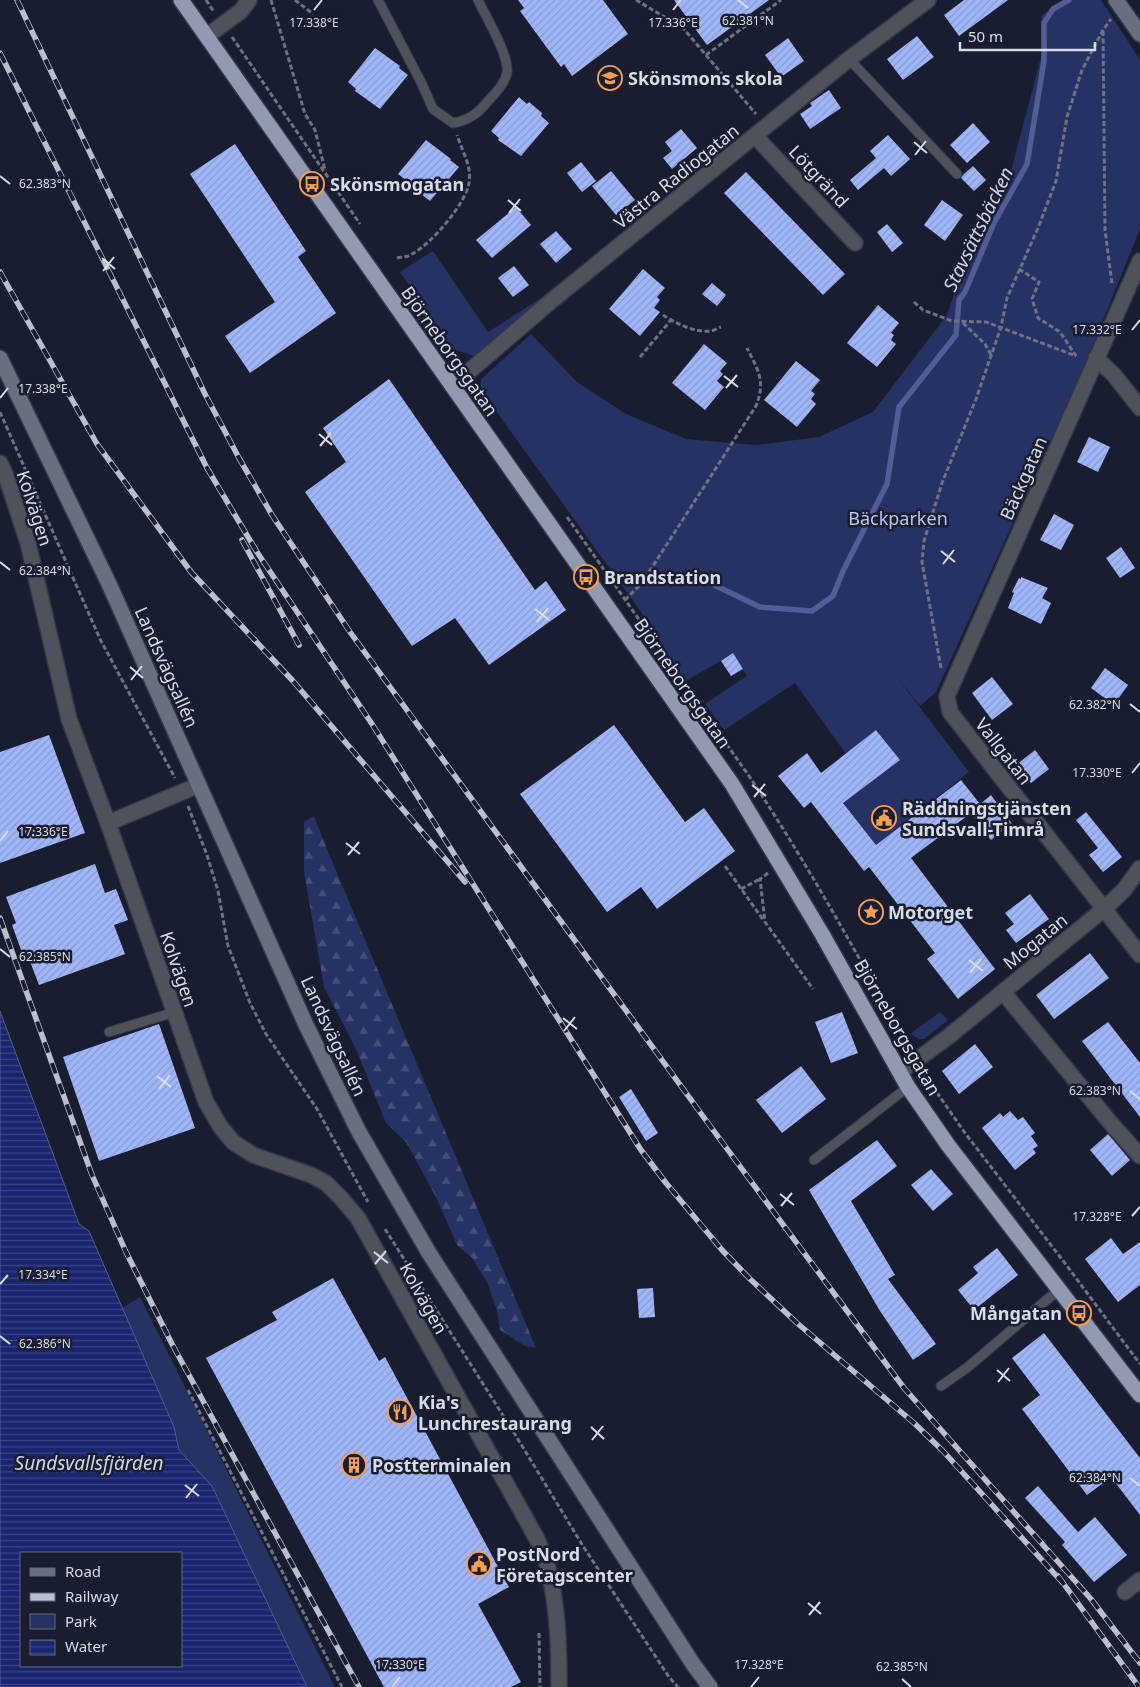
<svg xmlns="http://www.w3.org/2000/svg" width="1140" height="1687" viewBox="0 0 1140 1687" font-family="'Noto Sans',sans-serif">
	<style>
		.green { fill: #263263 }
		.forest { fill: url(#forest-firs) }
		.water { fill: url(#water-rules); stroke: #535c94; fill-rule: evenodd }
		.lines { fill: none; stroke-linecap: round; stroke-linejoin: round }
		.stream { stroke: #535c94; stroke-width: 5.5 }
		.building { fill: url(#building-hatch) }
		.lane-casing { stroke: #333849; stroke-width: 11 }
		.street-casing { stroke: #333849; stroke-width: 18 }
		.secondary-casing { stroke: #333849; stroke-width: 18 }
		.highway-casing { stroke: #333849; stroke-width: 18 }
		.path { stroke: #6e7282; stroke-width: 3; stroke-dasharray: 5 2.5; stroke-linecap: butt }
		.lane { stroke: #4f525b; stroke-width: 9 }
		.street { stroke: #4f525b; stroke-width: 15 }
		.secondary { stroke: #6a6f7e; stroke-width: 15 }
		.highway { stroke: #929ab1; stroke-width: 15 }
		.rail-casing { stroke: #babfcc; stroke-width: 5.5 }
		.rail { stroke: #181d2f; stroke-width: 4; stroke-dasharray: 11; stroke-linecap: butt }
		.ticks { fill: none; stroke: #d8dce9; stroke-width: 2 }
		.labels { text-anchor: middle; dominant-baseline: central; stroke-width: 5; stroke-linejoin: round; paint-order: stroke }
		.poi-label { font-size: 18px; font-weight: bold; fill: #d8dce9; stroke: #181d2f; text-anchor: start }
		.street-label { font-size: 18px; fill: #d8dce9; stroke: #181d2f }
		.park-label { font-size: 18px; fill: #b8c7f3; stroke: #181d2f }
		.water-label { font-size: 19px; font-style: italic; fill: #ced6ec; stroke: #181d2f }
		.ticks-label { font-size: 12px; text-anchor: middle; fill: #d8dce9; stroke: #181d2f; stroke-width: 5; stroke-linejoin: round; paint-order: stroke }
	</style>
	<defs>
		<pattern id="forest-firs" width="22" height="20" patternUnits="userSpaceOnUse" patternTransform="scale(1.25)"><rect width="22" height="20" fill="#263263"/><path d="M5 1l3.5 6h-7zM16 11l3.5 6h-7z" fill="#454f79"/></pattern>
		<pattern id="water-rules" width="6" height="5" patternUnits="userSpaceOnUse" patternTransform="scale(1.25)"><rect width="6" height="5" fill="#1a2570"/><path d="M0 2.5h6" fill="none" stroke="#3b4484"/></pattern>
		<pattern id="building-hatch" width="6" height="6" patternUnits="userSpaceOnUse" patternTransform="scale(1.25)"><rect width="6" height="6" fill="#9fb6fb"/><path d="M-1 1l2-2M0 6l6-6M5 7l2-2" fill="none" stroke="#8899ce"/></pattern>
	</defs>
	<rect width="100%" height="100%" fill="#181d2f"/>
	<g class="green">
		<polygon points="1063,0 1101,0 1140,60 1140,229 1084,367 936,692 920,706 896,676 969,772 876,845 831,787 899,760 877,730 846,754 795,683 724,730 705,704 747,676 733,654 684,682 656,634 639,609 480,389 481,379 531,334 577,382 626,414 686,439 755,445 819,437 873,412 947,315 982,212 1011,171 1042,53 1041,16"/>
		<polygon points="433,251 488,332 555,289 474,356 453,349 400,272"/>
		<polygon points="940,1012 948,1020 924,1039 919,1039 910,1034"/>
		<polygon points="140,1297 335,1687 307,1687 212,1486 179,1450 174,1427 122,1308"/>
	</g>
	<polygon class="forest" points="314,816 329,854 536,1348 525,1346 500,1330 497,1311 487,1282 472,1258 457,1245 436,1197 406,1142 386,1123 356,1049 324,987 304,872 304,822"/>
	<path class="water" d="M0 1011 79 1224 89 1231 174 1427 179 1450 212 1486 307 1687H0ZM181 1553V1666H21V1553Z"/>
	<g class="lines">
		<polyline class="stream" points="689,573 760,607 812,611 833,596 843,571 887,484 899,407 956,335 959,300 965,292 994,223 1027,164 1044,61 1044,23 1053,9 1069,0"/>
	</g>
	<g class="building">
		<polygon points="518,0 603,0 628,34 572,76 564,64 561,67 520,11 524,8"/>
		<polygon points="674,0 769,0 707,45"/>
		<polygon points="964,0 1008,0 959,36 944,15"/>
		<polygon points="917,36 934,57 903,80 887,59"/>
		<polygon points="788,38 804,61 781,77 765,55"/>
		<polygon points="375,48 400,66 399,68 408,75 380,109 355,91 356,89 348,82"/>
		<polygon points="829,90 841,108 810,129 800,114 812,106 810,103"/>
		<polygon points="519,97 527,104 529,102 542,113 541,116 549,123 521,156 498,140 499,138 491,131"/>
		<polygon points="973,123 990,142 967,163 950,145"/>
		<polygon points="681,129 697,148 672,169 663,158 672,151 665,142"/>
		<polygon points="888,135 910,159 891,176 884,168 858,190 850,180 876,158 870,151"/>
		<polygon points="426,140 451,159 450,160 459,167 430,201 406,182 407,181 398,174"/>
		<polygon points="235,144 306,251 298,257 336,313 250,373 225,336 275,302 190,174"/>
		<polygon points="581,162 596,181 582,192 567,173"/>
		<polygon points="973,166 986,180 974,191 961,178 963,175"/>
		<polygon points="611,171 635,200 616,215 592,186"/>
		<polygon points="746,172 845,274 823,295 724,193"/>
		<polygon points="942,200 963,215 945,241 924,225"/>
		<polygon points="516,207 531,225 492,258 476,240"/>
		<polygon points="887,224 903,243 892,252 877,232"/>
		<polygon points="556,231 572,249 556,263 540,244"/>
		<polygon points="514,266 529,285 513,297 498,278"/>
		<polygon points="643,269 665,288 657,297 660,300 654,308 660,312 640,336 609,309"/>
		<polygon points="712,283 726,295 717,306 702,294"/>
		<polygon points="878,305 899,323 891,333 894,335 891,340 896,344 877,367 847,343"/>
		<polygon points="704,344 727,363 720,371 723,374 717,381 724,387 705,410 672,383"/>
		<polygon points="796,361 820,380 811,391 815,394 811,399 816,404 797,427 764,400"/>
		<polygon points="389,379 535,590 546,581 566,610 489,665 455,618 412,646 305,492 346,462 323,428"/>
		<polygon points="1089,437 1110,447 1098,472 1077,462"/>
		<polygon points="1054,514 1074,525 1061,550 1040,540"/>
		<polygon points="1121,547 1135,568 1120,578 1106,558"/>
		<polygon points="1021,577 1048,588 1042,598 1051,603 1041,624 1008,608 1014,593 1012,592 1019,578 1021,579"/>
		<polygon points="733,653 743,669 731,676 721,661"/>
		<polygon points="1105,668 1128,685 1114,705 1091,688"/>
		<polygon points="992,677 1013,704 992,720 972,693"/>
		<polygon points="614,725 685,822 704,808 735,851 657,909 641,887 607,912 520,794"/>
		<polygon points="876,730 900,760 843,803 876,845 961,780 980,804 991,795 1012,824 991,840 971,813 911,858 995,969 958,999 927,959 935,953 869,867 864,871 811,802 804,808 778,776 807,753 821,773"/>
		<polygon points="49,735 85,833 0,863 0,752"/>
		<polygon points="1035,750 1049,769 1031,783 1016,765"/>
		<polygon points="1086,812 1122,857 1103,872 1089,855 1098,848 1076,820"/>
		<polygon points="95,864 105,893 116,889 128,920 114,925 125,954 39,985 28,956 24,958 12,925 16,923 6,897"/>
		<polygon points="1030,894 1049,919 1016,943 1006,930 1014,924 1005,913"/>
		<polygon points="1090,953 1109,978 1054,1019 1036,995"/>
		<polygon points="842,1012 858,1053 831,1063 815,1022"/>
		<polygon points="1108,1022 1140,1063 1140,1117 1082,1041"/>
		<polygon points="159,1024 195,1128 99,1161 63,1057"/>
		<polygon points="975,1044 993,1067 959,1094 942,1071"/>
		<polygon points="801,1066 826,1099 782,1133 756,1100"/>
		<polygon points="631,1089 658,1133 646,1141 619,1097"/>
		<polygon points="1010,1111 1018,1120 1023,1117 1035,1133 1031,1136 1038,1146 1033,1149 1036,1153 1015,1170 982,1128 1000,1113 1003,1117"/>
		<polygon points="1108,1134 1130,1160 1112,1176 1090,1150"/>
		<polygon points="877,1140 897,1166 851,1201 895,1275 888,1279 936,1344 913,1360 880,1311 809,1190"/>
		<polygon points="931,1169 953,1194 933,1211 911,1185"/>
		<polygon points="1111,1238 1123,1254 1140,1242 1140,1285 1118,1302 1085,1259"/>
		<polygon points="997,1248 1018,1275 974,1310 958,1290 978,1273 973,1267"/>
		<polygon points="333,1278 379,1361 385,1357 509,1587 478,1604 521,1682 511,1687 384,1687 206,1358 277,1320 272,1312"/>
		<polygon points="653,1288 655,1317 639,1318 637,1289"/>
		<polygon points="1044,1333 1140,1458 1140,1515 1111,1477 1087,1495 1022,1409 1040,1395 1012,1358"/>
		<polygon points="1038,1486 1078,1532 1095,1517 1127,1555 1094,1582 1062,1545 1065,1542 1025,1498"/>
	</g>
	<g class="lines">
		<defs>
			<g id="lane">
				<path d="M378 0 421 82 433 109 453 123C467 121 479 113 488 101 495 94 506 82 507 72 509 55 486 17 478 0"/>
				<polyline points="849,59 957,174"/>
				<polyline points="109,1032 175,1012"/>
				<polyline points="814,1160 908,1087"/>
				<polyline points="941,1386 968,1367 1050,1297 1060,1291"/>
			</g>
			<g id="street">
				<polyline points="207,36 241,11 249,0"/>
				<polyline points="755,136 855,243"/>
				<polyline points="1140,261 947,696 950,712 1140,955"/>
				<polyline points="1096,358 1114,375 1140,408"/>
				<polyline points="452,386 550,302 849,59 928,0"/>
				<path d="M0 463 6 476 28 543 69 719 108 823 206 1102 220 1126 233 1142 253 1155 311 1175 326 1183 341 1198 358 1218 537 1539C541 1549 546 1558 548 1568 558 1606 559 1648 559 1687"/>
				<polyline points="108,823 199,785"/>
				<polyline points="1003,992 1109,1121 1140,1156"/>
				<polyline points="900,1072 948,1037 1104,909 1124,890 1140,868"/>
				<polyline points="1125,1592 1140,1580"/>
			</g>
			<g id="secondary">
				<polyline points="1116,0 1140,34"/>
				<polyline points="0,358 110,586 306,1025 359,1132 429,1253 693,1664 710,1687"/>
			</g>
			<polyline id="highway" points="181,0 732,784 822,934 908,1087 948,1145 1140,1395"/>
		</defs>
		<use href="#lane" class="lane-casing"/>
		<use href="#street" class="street-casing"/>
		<use href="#secondary" class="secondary-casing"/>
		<use href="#highway" class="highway-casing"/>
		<g class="path">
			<polyline points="206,0 214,12"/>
			<polyline points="271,0 305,114 315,130 325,170"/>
			<polyline points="295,0 313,14"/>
			<polyline points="636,0 683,28 756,114"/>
			<polyline points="1103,31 1105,230 1112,284"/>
			<polyline points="232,37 360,224"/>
			<polyline points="706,55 781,0"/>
			<path d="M397 258C402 257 408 257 412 254 431 244 465 205 469 183 472 166 462 151 457 135"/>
			<polyline points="1019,269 1039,282 1032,299 1038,318 1060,332 1076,356"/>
			<polyline points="914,302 923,310 952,321 986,322 1076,356"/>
			<path d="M663 315C675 323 695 333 710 331 713 331 718 328 721 327"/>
			<polyline points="963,323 985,344 991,355"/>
			<polyline points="640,357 671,320"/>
			<polyline points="0,412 100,639 175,778"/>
			<path d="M567 517 749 776C807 863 858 955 908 1047"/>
			<path d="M625 600 642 583 756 406C766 381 758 370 747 348"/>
			<polyline points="941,668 922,562 924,541 942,483 976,399 1001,327 1007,298 1038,228 1056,181 1067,117 1082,70 1103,30 1111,19"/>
			<polyline points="188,806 207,855 218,891 228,946 250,1003 266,1034 317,1109 368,1202"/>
			<polyline points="725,866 764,921"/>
			<polyline points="768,873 760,879 765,922 813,989"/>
			<polyline points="741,889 760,879"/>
			<polyline points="924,1074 965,1133 1064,1262 1140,1364"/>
			<polyline points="385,1229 516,1436 583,1546 669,1677 678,1687"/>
			<polyline points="188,1390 342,1687"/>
			<polyline points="539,1633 540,1687"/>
		</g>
		<use href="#lane" class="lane"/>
		<use href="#street" class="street"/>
		<use href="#secondary" class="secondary"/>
		<use href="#highway" class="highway"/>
		<defs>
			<g id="rail">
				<polyline points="17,0 205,394 239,458 272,515 350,632 705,1119 904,1388 1091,1599 1140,1663"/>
				<polyline points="0,53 207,468 257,552 372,724 641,1150 666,1183 722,1250 750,1279 797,1323 914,1423 943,1451 1062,1582"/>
				<polyline points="0,272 97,444 191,572 293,681 465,882"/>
				<polyline points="242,540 299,645"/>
				<polyline points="0,918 92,1175 126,1252 172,1344 359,1687"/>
				<polyline points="1058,1576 1139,1687"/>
			</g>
		</defs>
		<use href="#rail" class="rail-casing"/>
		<use href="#rail" class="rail"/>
	</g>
	<path class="ticks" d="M738 0 748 8M314 10 322 0M673 10 681 0M914 142 927 153M915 155 926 141M0 176 10 184M508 200 521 211M509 213 520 199M102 258 115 269M103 271 114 257M1132 330 1140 320M724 376 738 387M726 388 737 375M0 398 8 388M319 434 332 445M320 446 331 433M941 551 955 562M0 562 10 570M943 564 954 550M535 609 549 620M537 622 548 608M130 667 143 678M131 680 142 666M1130 704 1140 712M1132 773 1140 763M752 785 766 796M754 797 765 784M0 841 8 831M346 843 360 854M348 855 359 842M0 949 10 957M969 960 983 971M970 973 981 959M563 1018 577 1029M564 1031 575 1017M157 1076 171 1087M159 1089 170 1075M1130 1091 1140 1099M780 1194 794 1205M781 1206 792 1193M1132 1216 1140 1207M374 1252 388 1263M375 1264 386 1251M0 1284 8 1275M0 1336 10 1344M997 1370 1010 1381M998 1382 1009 1368M591 1427 604 1439M592 1440 603 1426M1130 1478 1140 1486M185 1485 199 1496M186 1498 197 1484M808 1603 821 1614M809 1615 820 1602M902 1679 911 1687M392 1687 400 1677M751 1687 759 1677"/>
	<defs>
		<symbol id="school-ring" viewBox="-11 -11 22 22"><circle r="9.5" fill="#181d2f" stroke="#f99f4d" stroke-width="1.5"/><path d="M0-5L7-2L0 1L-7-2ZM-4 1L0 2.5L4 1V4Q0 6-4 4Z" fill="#f99f4d"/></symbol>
		<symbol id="bus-ring" viewBox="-11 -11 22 22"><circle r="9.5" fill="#181d2f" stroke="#f99f4d" stroke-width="1.5"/><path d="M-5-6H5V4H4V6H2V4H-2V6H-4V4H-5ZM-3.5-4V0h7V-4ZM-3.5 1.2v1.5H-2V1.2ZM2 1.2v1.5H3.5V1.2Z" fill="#f99f4d"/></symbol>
		<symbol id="civic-ring" viewBox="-11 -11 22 22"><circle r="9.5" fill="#181d2f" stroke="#f99f4d" stroke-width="1.5"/><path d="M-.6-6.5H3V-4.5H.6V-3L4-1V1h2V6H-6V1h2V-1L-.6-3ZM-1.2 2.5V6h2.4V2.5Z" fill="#f99f4d"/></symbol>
		<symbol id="sight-ring" viewBox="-11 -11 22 22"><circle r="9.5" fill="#181d2f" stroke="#f99f4d" stroke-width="1.5"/><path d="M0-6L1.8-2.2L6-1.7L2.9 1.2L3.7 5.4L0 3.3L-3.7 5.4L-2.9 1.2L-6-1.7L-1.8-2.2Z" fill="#f99f4d"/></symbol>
		<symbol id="restaurant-ring" viewBox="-11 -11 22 22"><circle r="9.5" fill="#181d2f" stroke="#f99f4d" stroke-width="1.5"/><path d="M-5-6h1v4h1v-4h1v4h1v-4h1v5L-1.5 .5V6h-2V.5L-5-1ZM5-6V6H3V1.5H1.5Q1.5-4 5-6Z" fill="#f99f4d"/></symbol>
		<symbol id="building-ring" viewBox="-11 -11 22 22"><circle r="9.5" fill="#181d2f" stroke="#f99f4d" stroke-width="1.5"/><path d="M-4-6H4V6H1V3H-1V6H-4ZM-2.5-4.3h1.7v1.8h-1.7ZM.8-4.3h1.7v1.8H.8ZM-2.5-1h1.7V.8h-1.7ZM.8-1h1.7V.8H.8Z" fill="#f99f4d"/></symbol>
	</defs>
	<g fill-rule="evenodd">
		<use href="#school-ring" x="596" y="64" width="28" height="28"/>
		<use href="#bus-ring" x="298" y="170" width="28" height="28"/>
		<use href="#bus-ring" x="572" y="563" width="28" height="28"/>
		<use href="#civic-ring" x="870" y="804" width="28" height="28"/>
		<use href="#sight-ring" x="857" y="898" width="28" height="28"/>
		<use href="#bus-ring" x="1065" y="1299" width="28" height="28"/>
		<use href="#restaurant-ring" x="386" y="1398" width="28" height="28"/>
		<use href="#building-ring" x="340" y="1451" width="28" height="28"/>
		<use href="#civic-ring" x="465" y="1550" width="28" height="28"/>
	</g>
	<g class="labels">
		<g class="poi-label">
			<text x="628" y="78">Skönsmons skola</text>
			<text x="330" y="184">Skönsmogatan</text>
			<text x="604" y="577">Brandstation</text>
			<text x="902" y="808">Räddningstjänsten<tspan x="902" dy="21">Sundsvall-Timrå</tspan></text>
			<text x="888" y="912">Motorget</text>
			<text x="1062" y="1313" text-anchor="end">Mångatan</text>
			<text x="418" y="1402">Kia's<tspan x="418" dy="21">Lunchrestaurang</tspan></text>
			<text x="372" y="1465">Postterminalen</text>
			<text x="496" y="1554">PostNord<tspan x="496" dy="21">Företagscenter</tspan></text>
		</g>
		<g class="street-label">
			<text transform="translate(676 176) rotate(-39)">Västra Radiogatan</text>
			<text transform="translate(819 176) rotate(47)">Lötgränd</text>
			<text transform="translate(450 351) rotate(55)">Björneborgsgatan</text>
			<text transform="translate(1023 478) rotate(-66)">Bäckgatan</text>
			<text transform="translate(35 508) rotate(72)">Kolvägen</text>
			<text transform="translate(167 667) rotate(66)">Landsvägsallén</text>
			<text transform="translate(683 683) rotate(55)">Björneborgsgatan</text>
			<text transform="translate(1004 751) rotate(52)">Vallgatan</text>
			<text transform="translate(1035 941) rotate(-39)">Mogatan</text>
			<text transform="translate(179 969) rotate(71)">Kolvägen</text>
			<text transform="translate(898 1027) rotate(60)">Björneborgsgatan</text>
			<text transform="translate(334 1036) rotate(65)">Landsvägsallén</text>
			<text transform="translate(424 1298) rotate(61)">Kolvägen</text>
		</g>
		<g class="park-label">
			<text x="898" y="518">Bäckparken</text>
		</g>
		<g class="water-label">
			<text transform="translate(978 229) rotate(-64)">Stavsättsbäcken</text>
			<text x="89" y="1463">Sundsvallsfjärden</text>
		</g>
	</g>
	<g class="ticks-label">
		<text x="748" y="25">62.381°N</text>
		<text x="314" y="27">17.338°E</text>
		<text x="673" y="27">17.336°E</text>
		<text x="45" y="188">62.383°N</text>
		<text x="1097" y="334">17.332°E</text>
		<text x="43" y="393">17.338°E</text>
		<text x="45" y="575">62.384°N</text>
		<text x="1095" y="709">62.382°N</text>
		<text x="1097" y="777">17.330°E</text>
		<text x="43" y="836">17.336°E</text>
		<text x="45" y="961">62.385°N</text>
		<text x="1095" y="1095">62.383°N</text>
		<text x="1097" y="1221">17.328°E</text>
		<text x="43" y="1279">17.334°E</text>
		<text x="45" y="1348">62.386°N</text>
		<text x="1095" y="1482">62.384°N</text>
		<text x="400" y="1669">17.330°E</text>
		<text x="759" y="1669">17.328°E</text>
		<text x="902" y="1671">62.385°N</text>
	</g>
	<rect x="20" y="1552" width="162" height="115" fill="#181d2f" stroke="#656979"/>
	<rect x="30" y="1568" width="25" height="8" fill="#6a6f7e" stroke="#656979"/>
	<text x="65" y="1577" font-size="15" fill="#d8dce9">Road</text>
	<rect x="30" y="1593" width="25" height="8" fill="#babfcc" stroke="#656979"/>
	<text x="65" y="1602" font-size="15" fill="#d8dce9">Railway</text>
	<rect x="30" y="1614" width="25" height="15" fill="#263263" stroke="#656979"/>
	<text x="65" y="1627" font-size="15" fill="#d8dce9">Park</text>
	<rect x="30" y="1640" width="25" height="15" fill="url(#water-rules)" stroke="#656979"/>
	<text x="65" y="1652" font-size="15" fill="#d8dce9">Water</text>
	<path d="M960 42v8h135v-8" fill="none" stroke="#d8dce9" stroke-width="2.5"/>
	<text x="968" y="42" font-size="15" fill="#d8dce9" stroke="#181d2f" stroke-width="4" paint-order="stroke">50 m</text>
</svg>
